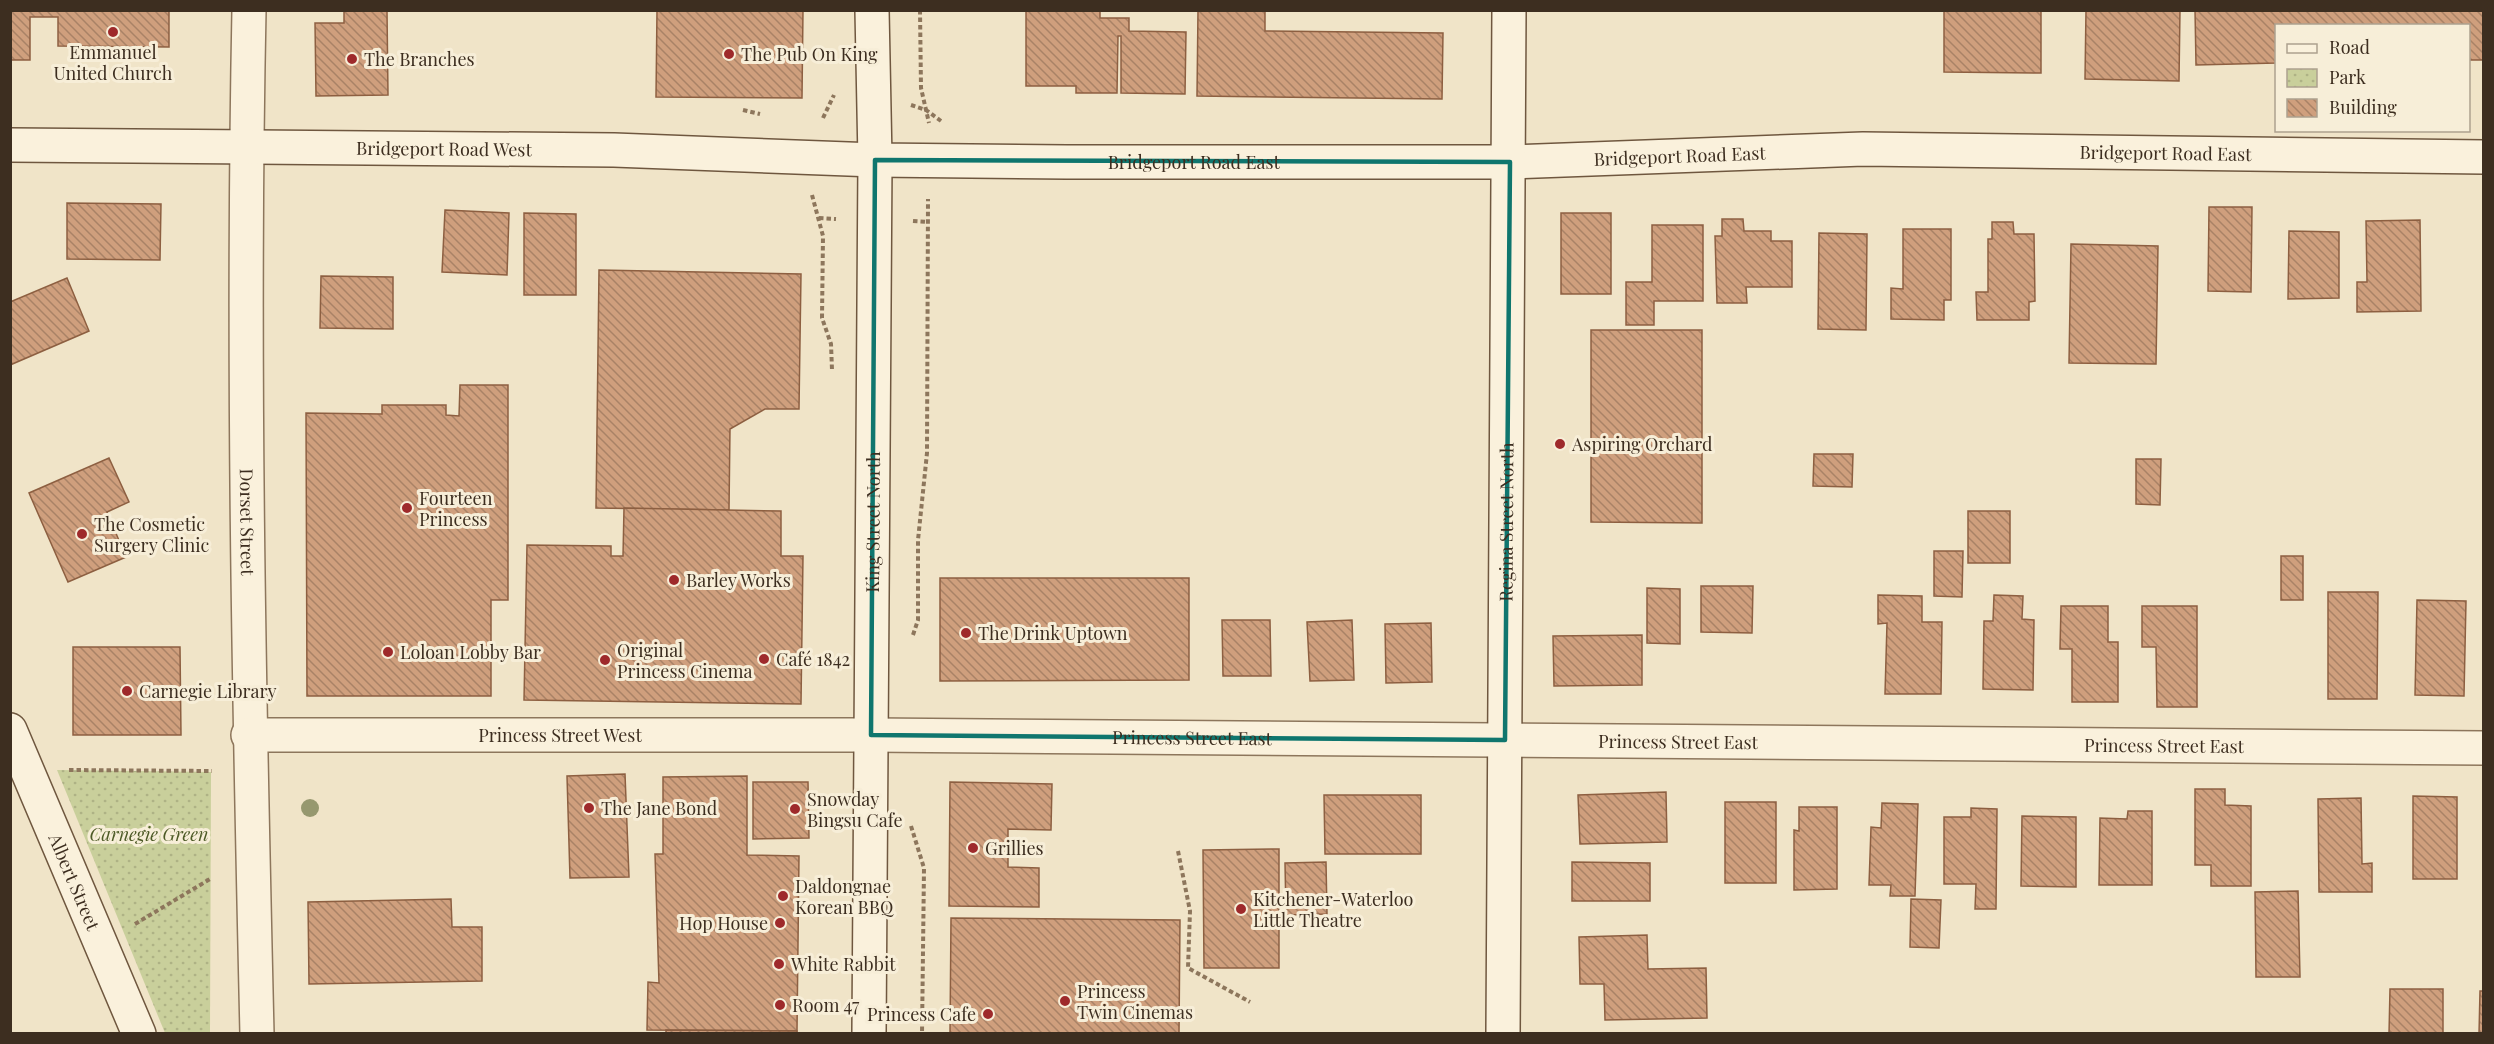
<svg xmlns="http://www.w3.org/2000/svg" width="2494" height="1044" viewBox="0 0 2494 1044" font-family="'Playfair Display',serif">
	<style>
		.park { fill: url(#park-dots) }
		.building { fill: url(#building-back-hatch); stroke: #8d5f41; stroke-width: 1.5 }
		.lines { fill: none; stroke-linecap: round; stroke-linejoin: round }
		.street-casing { stroke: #8d765c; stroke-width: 36 }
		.secondary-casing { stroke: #6f573f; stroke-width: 36 }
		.path { stroke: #8d765c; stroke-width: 4; stroke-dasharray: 4.5 3; stroke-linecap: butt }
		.street { stroke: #faf1dc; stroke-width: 33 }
		.secondary { stroke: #faf1dc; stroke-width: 33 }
		.tree { fill: #96986f }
		.marked { fill: none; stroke: #0f766e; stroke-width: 4.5; stroke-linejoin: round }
		.poi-dot { fill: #9e2a2b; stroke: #f7eed8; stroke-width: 2 }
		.labels { text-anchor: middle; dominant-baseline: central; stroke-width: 6; stroke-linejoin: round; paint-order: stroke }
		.poi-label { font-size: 18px; fill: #3d2e20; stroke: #f7eed8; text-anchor: start }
		.street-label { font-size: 18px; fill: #3d2e20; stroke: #f7eed8 }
		.park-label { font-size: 18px; font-style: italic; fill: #4d5a26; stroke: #f7eed8 }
	</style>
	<defs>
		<pattern id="park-dots" width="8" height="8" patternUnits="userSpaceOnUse" patternTransform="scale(1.5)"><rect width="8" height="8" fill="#c9cf9b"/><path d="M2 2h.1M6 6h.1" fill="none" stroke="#aeb285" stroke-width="1.8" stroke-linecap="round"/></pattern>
		<pattern id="building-back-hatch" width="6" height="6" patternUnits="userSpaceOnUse" patternTransform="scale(1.5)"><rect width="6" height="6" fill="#cf9f7d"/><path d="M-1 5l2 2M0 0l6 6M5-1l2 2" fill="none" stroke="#a98266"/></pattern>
	</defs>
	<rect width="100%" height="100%" fill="#f0e4c8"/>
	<polygon class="park" points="57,770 211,772 210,1033 165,1033"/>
	<g class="building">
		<polygon points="10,10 169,10 169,47 58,46 58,17 30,17 30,60 10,60"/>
		<polygon points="344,10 387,10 388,95 316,96 315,23 344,23"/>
		<polygon points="657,10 803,10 802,98 656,97"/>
		<polygon points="1026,10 1100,10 1100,18 1129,18 1129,31 1186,32 1185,94 1121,93 1121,36 1118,36 1117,93 1076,93 1076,86 1026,86"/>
		<polygon points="1198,10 1265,10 1265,31 1443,33 1442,99 1197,96"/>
		<polygon points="1944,10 2041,10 2041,73 1944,72"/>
		<polygon points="2086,10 2180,10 2179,81 2085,79"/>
		<polygon points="2195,10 2484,10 2484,60 2468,60 2468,26 2276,26 2276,63 2196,65"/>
		<polygon points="67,203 161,204 160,260 67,259"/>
		<polygon points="2209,207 2252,207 2251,292 2208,291"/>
		<polygon points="445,210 509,213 507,275 442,272"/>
		<polygon points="524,213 576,214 576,295 524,295"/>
		<rect x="1561" y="213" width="50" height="81"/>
		<polygon points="1722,219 1743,219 1744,231 1771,231 1771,241 1792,241 1792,287 1746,287 1747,303 1717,303 1715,236 1722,236"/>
		<polygon points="2420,220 2421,311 2357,312 2357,282 2367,282 2366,221"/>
		<polygon points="1992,222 2013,222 2014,234 2034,234 2035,301 2029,302 2029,320 1977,320 1976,292 1988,292 1988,239 1992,239"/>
		<polygon points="1652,225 1703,225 1703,301 1654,301 1654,325 1626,325 1626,282 1652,282"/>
		<polygon points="1903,229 1951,229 1951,300 1944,300 1944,320 1891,319 1891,288 1903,289"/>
		<polygon points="2289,231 2339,232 2339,298 2288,299"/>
		<polygon points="1819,233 1867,234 1866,330 1818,329"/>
		<polygon points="2071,244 2158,246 2156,364 2069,363"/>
		<polygon points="599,270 801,274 799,409 765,409 730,429 729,510 596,508"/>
		<polygon points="321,276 393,277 393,329 320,328"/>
		<polygon points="67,278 89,331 10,365 10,302"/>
		<polygon points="1591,330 1702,330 1702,523 1591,522"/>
		<polygon points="460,385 508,385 508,600 491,600 491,696 307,696 306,413 382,414 382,405 446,405 446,415 459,416"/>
		<polygon points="1814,454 1853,454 1852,487 1813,486"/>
		<polygon points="109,458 129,502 107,512 126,557 68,582 29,493"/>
		<polygon points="2136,459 2161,459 2160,505 2136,504"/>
		<polygon points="624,508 781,511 781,556 803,556 801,704 524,700 527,545 611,546 611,556 623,556"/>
		<rect x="1968" y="511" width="42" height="52"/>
		<polygon points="1934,551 1963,551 1962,597 1934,596"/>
		<rect x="2281" y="556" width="22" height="44"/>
		<polygon points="940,578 1189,578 1189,680 940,681"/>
		<polygon points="1701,586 1753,586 1752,633 1701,632"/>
		<polygon points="1647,588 1680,589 1680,644 1647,643"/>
		<polygon points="2328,592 2378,592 2377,699 2328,699"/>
		<polygon points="1878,595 1922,596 1922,622 1942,622 1941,694 1885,694 1887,623 1878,624"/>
		<polygon points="1994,595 2023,596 2022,619 2034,620 2033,690 1983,689 1984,621 1993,621"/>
		<polygon points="2417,600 2466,601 2464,696 2415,695"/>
		<polygon points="2061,606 2108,606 2108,642 2118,642 2118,702 2072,702 2072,649 2060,649"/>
		<polygon points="2142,606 2197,606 2197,707 2157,707 2156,647 2142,647"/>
		<polygon points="1222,620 1270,620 1271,676 1223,676"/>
		<polygon points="1352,620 1354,680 1310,681 1307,622"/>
		<polygon points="1431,623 1432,682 1386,683 1385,624"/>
		<polygon points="1642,635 1642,685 1554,686 1553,636"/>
		<polygon points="73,647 180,647 181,735 73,735"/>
		<polygon points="625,774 629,877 570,878 567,776"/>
		<polygon points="747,776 747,855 799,856 797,1031 647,1030 648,982 659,983 655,854 663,854 663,777"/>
		<polygon points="753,782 808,782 809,838 753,839"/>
		<polygon points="950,782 1052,784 1051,830 1008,829 1008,867 1039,868 1039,907 949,906"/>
		<polygon points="2195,789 2225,789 2225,805 2251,806 2251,886 2211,886 2211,865 2195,865"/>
		<polygon points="1666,792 1667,842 1580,844 1578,795"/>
		<polygon points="1324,795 1421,795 1421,854 1325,854"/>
		<polygon points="2413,796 2457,797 2457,879 2413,879"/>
		<polygon points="2361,798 2362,864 2372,863 2372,892 2319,892 2318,799"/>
		<rect x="1725" y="802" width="51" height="81"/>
		<polygon points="1882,803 1918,804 1915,896 1890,896 1891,885 1869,885 1871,827 1881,828"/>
		<polygon points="1799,807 1837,807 1837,889 1794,890 1794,830 1799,831"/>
		<polygon points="1971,808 1997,809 1996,909 1975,909 1976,884 1944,884 1944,817 1971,817"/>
		<polygon points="2128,811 2152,811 2152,885 2099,885 2100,818 2127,819"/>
		<polygon points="2022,816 2076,817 2076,887 2021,886"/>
		<polygon points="1279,849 1279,968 1204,968 1203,850"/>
		<polygon points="1326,862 1327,914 1286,915 1285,863"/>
		<polygon points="1572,862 1650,863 1650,901 1572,901"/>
		<polygon points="2298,891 2300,977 2256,977 2255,892"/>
		<polygon points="451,899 452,927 482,927 482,981 309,984 308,902"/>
		<polygon points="1911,899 1941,900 1939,948 1910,947"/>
		<polygon points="951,918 1180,920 1179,1034 950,1034"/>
		<polygon points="1647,935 1648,969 1706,968 1707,1018 1605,1020 1604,984 1580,984 1579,937"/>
		<polygon points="2390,989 2443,989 2443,1034 2389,1034"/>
		<polygon points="2480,991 2484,991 2484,1034 2479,1034"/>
		<polygon points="666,1030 797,1031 797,1034 666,1034"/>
	</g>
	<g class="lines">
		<defs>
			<g id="street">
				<path id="s1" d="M249 10C242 351 249 693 257 1034"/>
				<path id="s2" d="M248 735H871L2484 748"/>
			</g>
			<g id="secondary">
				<path id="s3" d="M10 145 614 150 875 160 1067 162H1510L1863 149 2484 157"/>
				<path id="s4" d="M10 730 139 1034"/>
				<path id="s5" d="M869 1034 875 160 872 10"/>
				<path id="s6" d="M1503 1034 1509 10"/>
			</g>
		</defs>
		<use href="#street" class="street-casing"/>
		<use href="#secondary" class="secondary-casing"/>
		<g class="path">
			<polyline points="920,10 921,88 929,123"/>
			<polyline points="911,105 926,110 941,121"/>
			<polyline points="743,110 760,114"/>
			<polyline points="823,118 834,95"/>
			<polyline points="812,195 823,236 822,318 831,344 832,370"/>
			<polyline points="819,218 836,219"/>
			<polyline points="913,221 928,222"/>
			<polyline points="913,635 918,620 918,540 927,453 928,199"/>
			<polyline points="69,770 212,771"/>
			<polyline points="911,826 924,868 922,1034"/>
			<polyline points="1178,851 1190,911 1188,968 1250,1002"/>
			<polyline points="135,924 210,879"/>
		</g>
		<use href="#street" class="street"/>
		<use href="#secondary" class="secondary"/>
	</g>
	<circle class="tree" cx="310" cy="808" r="9"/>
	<path class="marked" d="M875 160 1510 162 1505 740 871 735Z"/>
	<g class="poi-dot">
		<circle cx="113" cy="32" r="6"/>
		<circle cx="729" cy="54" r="6"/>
		<circle cx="352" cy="59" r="6"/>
		<circle cx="1560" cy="444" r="6"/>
		<circle cx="407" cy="508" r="6"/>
		<circle cx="82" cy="534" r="6"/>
		<circle cx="674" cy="580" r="6"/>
		<circle cx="966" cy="633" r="6"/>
		<circle cx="388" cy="652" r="6"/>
		<circle cx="764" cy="659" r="6"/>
		<circle cx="605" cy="660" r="6"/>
		<circle cx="127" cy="691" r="6"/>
		<circle cx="589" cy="808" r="6"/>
		<circle cx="795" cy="809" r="6"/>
		<circle cx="973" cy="848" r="6"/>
		<circle cx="783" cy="896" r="6"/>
		<circle cx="1241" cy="909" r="6"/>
		<circle cx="780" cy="923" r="6"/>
		<circle cx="779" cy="964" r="6"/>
		<circle cx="1065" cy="1001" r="6"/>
		<circle cx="780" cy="1005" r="6"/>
		<circle cx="988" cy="1014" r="6"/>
	</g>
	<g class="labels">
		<g class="poi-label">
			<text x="113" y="52" text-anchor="middle">Emmanuel<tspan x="113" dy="21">United Church</tspan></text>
			<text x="741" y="54">The Pub On King</text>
			<text x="364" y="59">The Branches</text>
			<text x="1572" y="444">Aspiring Orchard</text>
			<text x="419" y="498">Fourteen<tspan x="419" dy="21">Princess</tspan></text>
			<text x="94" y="524">The Cosmetic<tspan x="94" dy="21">Surgery Clinic</tspan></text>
			<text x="686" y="580">Barley Works</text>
			<text x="978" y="633">The Drink Uptown</text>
			<text x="617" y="650">Original<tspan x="617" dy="21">Princess Cinema</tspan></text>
			<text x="400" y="652">Loloan Lobby Bar</text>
			<text x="776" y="659">Café 1842</text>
			<text x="139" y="691">Carnegie Library</text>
			<text x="807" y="799">Snowday<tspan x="807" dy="21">Bingsu Cafe</tspan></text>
			<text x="601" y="808">The Jane Bond</text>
			<text x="985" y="848">Grillies</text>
			<text x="795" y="886">Daldongnae<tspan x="795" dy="21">Korean BBQ</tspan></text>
			<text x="1253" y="899">Kitchener-Waterloo<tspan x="1253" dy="21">Little Theatre</tspan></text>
			<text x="768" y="923" text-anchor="end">Hop House</text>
			<text x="791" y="964">White Rabbit</text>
			<text x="1077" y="991">Princess<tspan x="1077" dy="21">Twin Cinemas</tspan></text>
			<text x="792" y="1005">Room 47</text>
			<text x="976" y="1014" text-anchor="end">Princess Cafe</text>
		</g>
		<g class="street-label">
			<text stroke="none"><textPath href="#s3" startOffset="434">Bridgeport Road West</textPath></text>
			<text stroke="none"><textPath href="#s3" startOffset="2156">Bridgeport Road East</textPath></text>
			<text stroke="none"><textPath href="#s3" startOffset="1670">Bridgeport Road East</textPath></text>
			<text stroke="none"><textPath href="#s3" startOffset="1184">Bridgeport Road East</textPath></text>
			<text stroke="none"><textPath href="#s1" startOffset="512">Dorset Street</textPath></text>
			<text stroke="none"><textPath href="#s5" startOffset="512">King Street North</textPath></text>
			<text stroke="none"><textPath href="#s6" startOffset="512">Regina Street North</textPath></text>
			<text stroke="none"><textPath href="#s2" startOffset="312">Princess Street West</textPath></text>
			<text stroke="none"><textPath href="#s2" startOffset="944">Princess Street East</textPath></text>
			<text stroke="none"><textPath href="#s2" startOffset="1430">Princess Street East</textPath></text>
			<text stroke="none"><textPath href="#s2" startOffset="1916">Princess Street East</textPath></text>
			<text stroke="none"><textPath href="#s4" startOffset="165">Albert Street</textPath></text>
		</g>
		<g class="park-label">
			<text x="149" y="834">Carnegie Green</text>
		</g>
	</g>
	<rect width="2494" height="1044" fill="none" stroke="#3d2e20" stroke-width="24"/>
	<rect x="2275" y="24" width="195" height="108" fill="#f7eed8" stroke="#ada18e" stroke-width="1.5"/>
	<rect x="2287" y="44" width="30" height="9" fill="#faf1dc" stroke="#ada18e" stroke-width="1.5"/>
	<text x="2329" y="54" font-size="18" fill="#3d2e20">Road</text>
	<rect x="2287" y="69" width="30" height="18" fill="url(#park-dots)" stroke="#ada18e" stroke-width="1.5"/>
	<text x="2329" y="84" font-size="18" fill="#3d2e20">Park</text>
	<rect x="2287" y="99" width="30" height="18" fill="url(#building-back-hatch)" stroke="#ada18e" stroke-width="1.5"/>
	<text x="2329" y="114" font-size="18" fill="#3d2e20">Building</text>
</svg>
